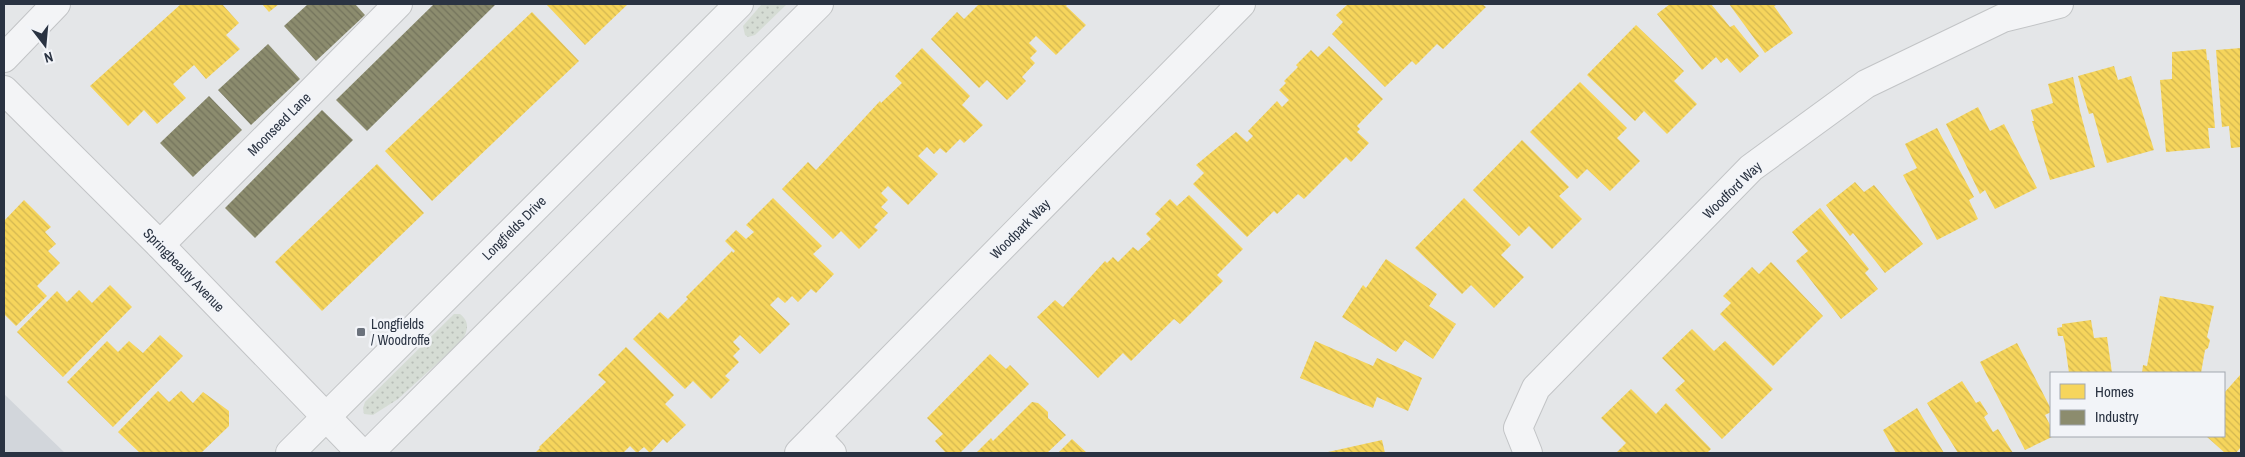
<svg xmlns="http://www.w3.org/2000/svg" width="2245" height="457" viewBox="0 0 2245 457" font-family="'Archivo Narrow',sans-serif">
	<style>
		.built { fill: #d2d6db }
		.grass { fill: url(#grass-dots) }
		.homes { fill: url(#homes-back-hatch) }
		.industry { fill: url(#industry-back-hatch) }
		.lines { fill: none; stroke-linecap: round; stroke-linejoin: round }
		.minor-casing { stroke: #c2c4c6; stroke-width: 30 }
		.minor { stroke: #f3f4f6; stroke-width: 28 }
		.poi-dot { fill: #6b727c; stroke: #f2f4f8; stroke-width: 2 }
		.labels { text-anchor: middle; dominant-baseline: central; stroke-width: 5; stroke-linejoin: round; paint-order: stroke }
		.street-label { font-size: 14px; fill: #2a3342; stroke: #f2f4f8 }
		.poi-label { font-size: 14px; fill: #2a3342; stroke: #f2f4f8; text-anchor: start }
	</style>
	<defs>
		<pattern id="grass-dots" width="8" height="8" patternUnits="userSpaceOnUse" patternTransform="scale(1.25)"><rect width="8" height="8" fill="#d5dcd4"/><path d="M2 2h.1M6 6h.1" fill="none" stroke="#b7bdb7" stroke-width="1.8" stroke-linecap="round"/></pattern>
		<pattern id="homes-back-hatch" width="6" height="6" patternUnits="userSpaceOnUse" patternTransform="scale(1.25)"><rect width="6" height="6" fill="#f6d55c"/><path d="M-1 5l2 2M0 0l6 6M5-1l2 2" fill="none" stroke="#d3b751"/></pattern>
		<pattern id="industry-back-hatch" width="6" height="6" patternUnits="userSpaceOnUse" patternTransform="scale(1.25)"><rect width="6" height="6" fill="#8c8c6e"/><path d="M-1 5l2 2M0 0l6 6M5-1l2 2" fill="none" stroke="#73735c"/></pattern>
	</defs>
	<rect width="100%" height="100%" fill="#e4e6e8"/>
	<polygon class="built" points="4,394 65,453 4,453"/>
	<g class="grass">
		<polygon points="762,4 787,4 755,35 748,37 745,35 743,26"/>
		<path d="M454 314H460C470 322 468 330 462 341L398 399 373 415 364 414 363 408 365 402Z"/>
	</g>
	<g class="homes">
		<polygon points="181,4 222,4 239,23 226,35 240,49 206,79 194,65 184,74 173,84 186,98 157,124 144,110 128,126 90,86"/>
		<polygon points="262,4 279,4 269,12"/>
		<polygon points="546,4 628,4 585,45"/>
		<polygon points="979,4 1068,4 1066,6 1086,25 1056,55 1036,36 1029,43 1037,51 1030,58 1035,63 1022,77 1026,81 1007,100 987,80 979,88 931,39 957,12 964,19"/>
		<polygon points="1348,4 1482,4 1486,7 1443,49 1437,44 1416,65 1412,61 1385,87 1332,34 1343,22 1336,15"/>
		<polygon points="1670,4 1711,4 1730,27 1734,25 1759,56 1740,73 1727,58 1721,63 1716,57 1702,70 1657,14"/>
		<polygon points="1729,4 1778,4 1774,6 1793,33 1765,53"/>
		<polygon points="532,12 579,61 432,201 385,151"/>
		<polygon points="1636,25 1684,71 1674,81 1697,104 1667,134 1644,111 1635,121 1587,75"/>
		<polygon points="1329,46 1383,99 1357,126 1360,129 1357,132 1369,143 1351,162 1346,157 1304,199 1298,194 1277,214 1274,211 1247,237 1193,184 1204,173 1196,165 1236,132 1247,142 1253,136 1248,131 1277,101 1282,107 1289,100 1279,90 1286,83 1284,81 1298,67 1296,65 1311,50 1318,57"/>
		<polygon points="922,48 970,96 962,105 983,125 964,143 960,139 946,153 940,148 934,154 927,147 918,156 938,174 908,205 888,186 881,193 888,200 881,207 888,213 874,227 878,230 859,249 841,231 833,239 782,189 808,162 816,170 880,101 881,103 902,83 895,76"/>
		<polygon points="2241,48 2241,147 2231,148 2229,126 2222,127 2216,50"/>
		<polygon points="2206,49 2207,60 2209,60 2215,128 2208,128 2210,148 2166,152 2160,80 2172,79 2172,52"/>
		<polygon points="2114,66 2118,80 2131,76 2154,150 2107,163 2093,113 2089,114 2078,76"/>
		<polygon points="2073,77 2080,111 2095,167 2050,180 2032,121 2034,121 2031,110 2053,103 2048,84"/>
		<polygon points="1580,82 1627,128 1617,138 1640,161 1610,191 1587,169 1577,179 1530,132"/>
		<polygon points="1978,107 1990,131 2004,124 2037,188 1995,209 1985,190 1980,194 1946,124"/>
		<polygon points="1937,128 1974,197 1969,200 1978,219 1937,240 1903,175 1917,168 1905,144"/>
		<polygon points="1522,140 1569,187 1559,196 1582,219 1552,249 1529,226 1519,236 1473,190"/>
		<polygon points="377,164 424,213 322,311 275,262"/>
		<polygon points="1855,182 1864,192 1874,185 1923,244 1885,273 1853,233 1850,236 1826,205"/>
		<polygon points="1189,195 1243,249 1217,275 1223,281 1180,324 1174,319 1131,361 1123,353 1098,378 1037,317 1055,300 1063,307 1105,261 1107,263 1113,257 1118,262 1133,247 1138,251 1151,239 1146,234 1161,219 1155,214 1170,199 1177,206"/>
		<polygon points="773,198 822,246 813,254 834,274 816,293 811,289 798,302 792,296 785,303 778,297 770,305 790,324 760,354 740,335 733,342 740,349 733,356 739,362 725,376 730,380 711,399 693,381 685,389 633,339 660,312 668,319 688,299 686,297 732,251 733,253 735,251 725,241 736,230 746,239 754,232 746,225"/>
		<polygon points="1464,198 1511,245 1501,255 1524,277 1494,308 1471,285 1462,294 1415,248"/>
		<polygon points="24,200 51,227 45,232 56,244 48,251 60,263 37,286 47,296 16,326 4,314 4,221"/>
		<polygon points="1820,208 1869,269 1865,273 1878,289 1841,319 1796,261 1808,251 1792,232"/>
		<polygon points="1386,259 1437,294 1429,306 1456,324 1433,359 1405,340 1396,352 1342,317 1363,285 1366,288"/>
		<polygon points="1771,262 1823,316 1773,366 1720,314 1731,303 1723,296 1752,267 1759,274"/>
		<polygon points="110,285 132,307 63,377 17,332 57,291 67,302 79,290 92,303"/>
		<polygon points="2160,296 2214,306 2207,337 2210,340 2208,348 2205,350 2201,373 2142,373 2143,365 2147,366"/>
		<polygon points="2091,320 2094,338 2107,337 2112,373 2069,373 2065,344 2063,336 2058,336 2057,328 2062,327 2062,324"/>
		<polygon points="1692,329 1714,351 1725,341 1773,389 1722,439 1675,390 1685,381 1662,358"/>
		<polygon points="160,335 183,356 113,427 67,382 107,341 118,352 129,341 143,353"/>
		<polygon points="1315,341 1373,366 1377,358 1422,378 1408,411 1377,397 1373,408 1300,378"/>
		<polygon points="2017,343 2051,409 2051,412 2045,415 2051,427 2051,436 2054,436 2025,450 1980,362"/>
		<polygon points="626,347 674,395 665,404 686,425 667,443 663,439 650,453 644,447 637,453 630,446 623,453 535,453 540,448 539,447 606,382 598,375"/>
		<polygon points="990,354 1006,369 1010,365 1029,384 960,453 946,453 935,441 943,434 927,418"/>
		<polygon points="2241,374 2241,447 2236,453 2225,453 2206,436 2224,436 2224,393"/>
		<polygon points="1962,381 1976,403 1980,401 1988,414 1984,417 1993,432 1998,429 2013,453 1958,453 1927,403"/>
		<polygon points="1631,389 1656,414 1666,403 1711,449 1707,453 1616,453 1626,443 1601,418"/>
		<polygon points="158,391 169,402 181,391 193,403 203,392 229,411 229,426 201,453 140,453 118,432"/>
		<polygon points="1032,402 1038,403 1048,412 1048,418 1066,435 1047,453 976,453 991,438 993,441"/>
		<polygon points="1917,408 1944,453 1896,453 1883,430"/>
		<polygon points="1072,439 1087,453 1058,453"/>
		<polygon points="1382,440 1385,453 1328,453 1328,452"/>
	</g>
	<g class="industry">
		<polygon points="308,4 355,4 365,15 316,61 284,26"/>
		<polygon points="434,4 496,4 367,131 336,100"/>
		<polygon points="268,44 300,79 251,125 218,90"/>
		<polygon points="209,96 242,130 193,177 160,143"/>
		<polygon points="322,110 353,140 255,238 225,208"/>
	</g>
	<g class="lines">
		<defs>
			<g id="minor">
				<polyline points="4,58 56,4"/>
				<polyline points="4,90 160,245 361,453"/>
				<polyline points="160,245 398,4"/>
				<polyline points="816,436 832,453"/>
				<polyline points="290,453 739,4"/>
				<polyline points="369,453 819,4"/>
				<polyline points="799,453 1241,4"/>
				<polyline points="1528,453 1518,428 1536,388 1751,168 1866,84 2003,18 2059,4"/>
			</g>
		</defs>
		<use href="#minor" class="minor-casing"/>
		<use href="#minor" class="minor"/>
	</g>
	<rect class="poi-dot" x="356" y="327" width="10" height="10" rx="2.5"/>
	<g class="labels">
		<g class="street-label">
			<text transform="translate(279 124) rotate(-45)">Moonseed Lane</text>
			<text transform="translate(1732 190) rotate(-44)">Woodford Way</text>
			<text transform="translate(514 228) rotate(-45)">Longfields Drive</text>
			<text transform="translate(1020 229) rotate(-45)">Woodpark Way</text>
			<text transform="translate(184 270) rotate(46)">Springbeauty Avenue</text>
		</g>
		<g class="poi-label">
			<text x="371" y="324">Longfields<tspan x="371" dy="16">/ Woodroffe</tspan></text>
		</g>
	</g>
	<rect width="2245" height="457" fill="none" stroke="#2a3342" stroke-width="10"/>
	<rect x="2050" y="372" width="175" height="65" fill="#f2f4f8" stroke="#a2a7af"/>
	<rect x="2060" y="384" width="25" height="15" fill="#f6d55c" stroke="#a2a7af"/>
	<text x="2095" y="397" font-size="15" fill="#2a3342">Homes</text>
	<rect x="2060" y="410" width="25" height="15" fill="#8c8c6e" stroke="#a2a7af"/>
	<text x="2095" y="422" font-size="15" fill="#2a3342">Industry</text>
	<g transform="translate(45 45) rotate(164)" stroke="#f2f4f8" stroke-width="4" paint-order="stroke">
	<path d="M0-4L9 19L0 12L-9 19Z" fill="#2a3342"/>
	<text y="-8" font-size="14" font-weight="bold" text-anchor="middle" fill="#2a3342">N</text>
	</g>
</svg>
